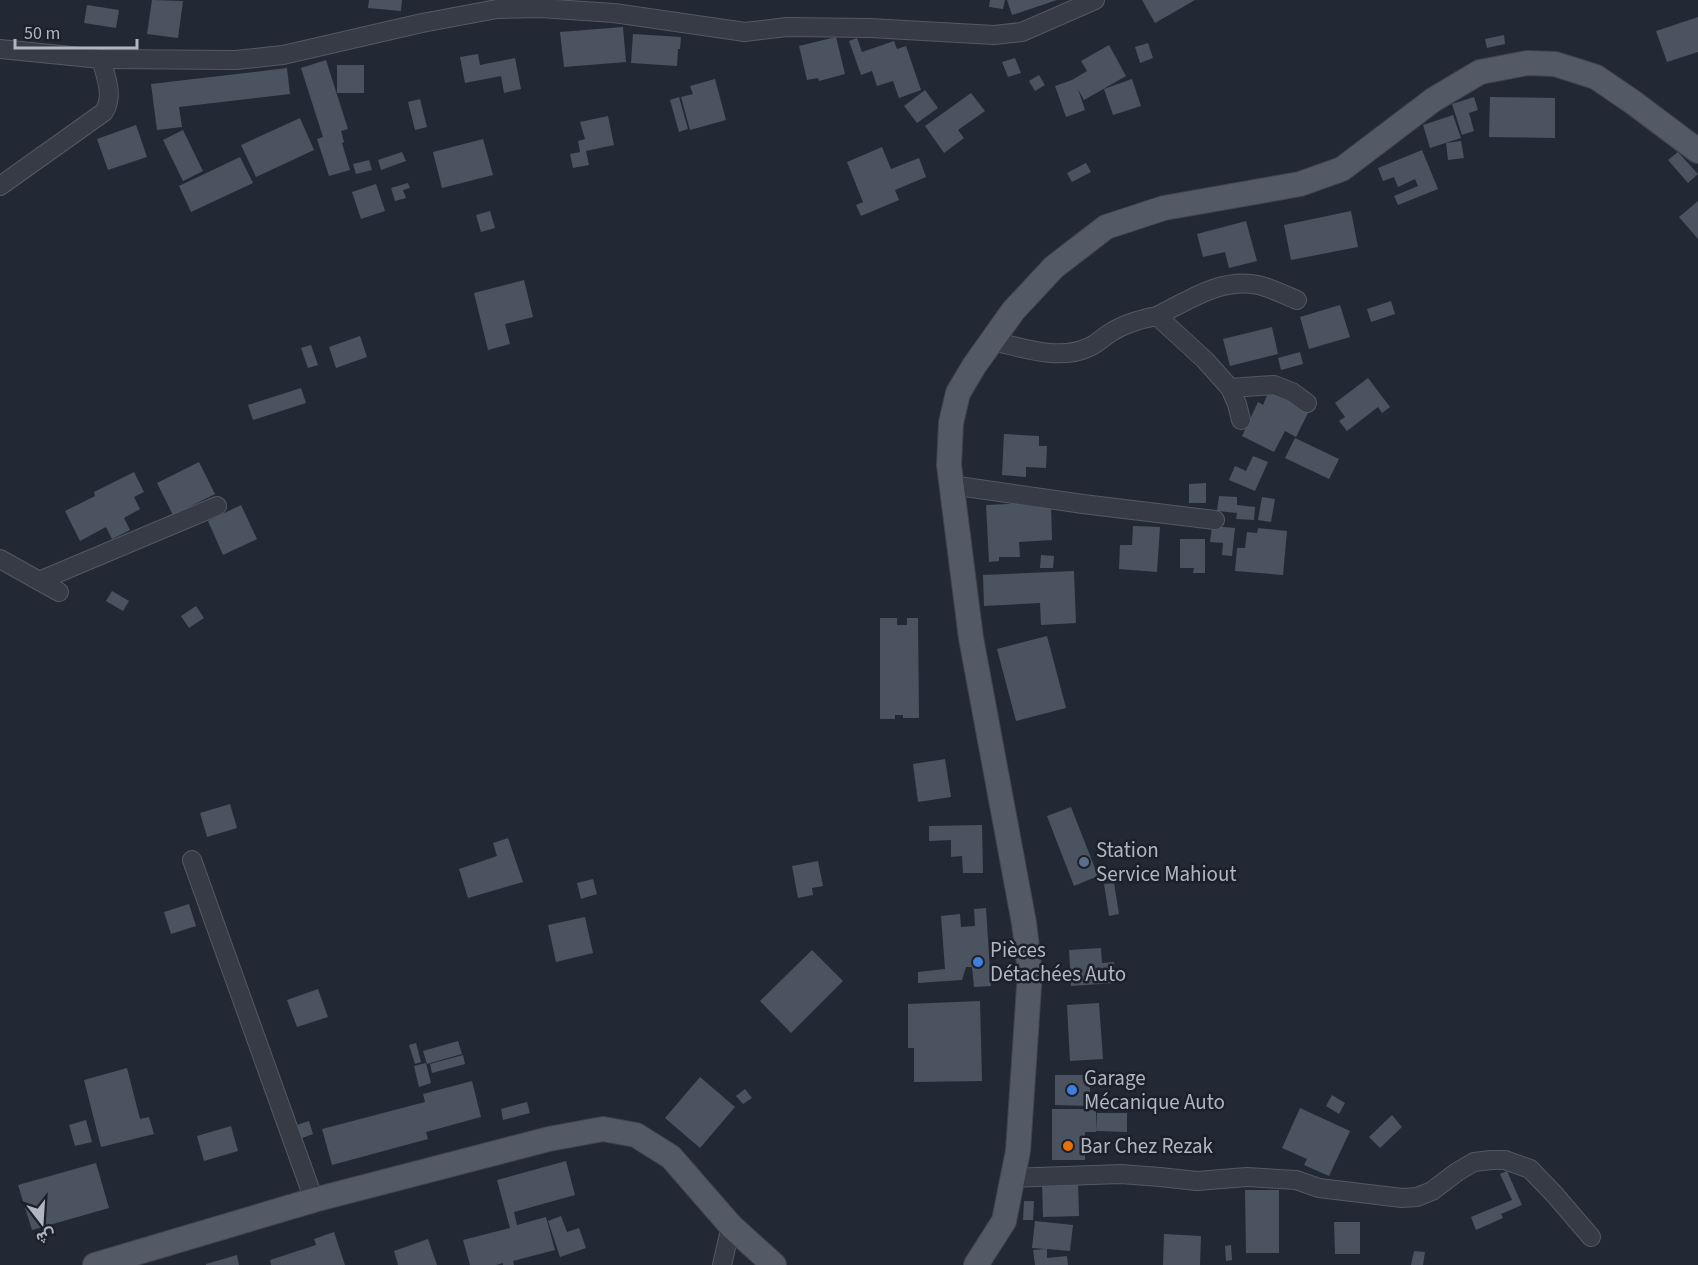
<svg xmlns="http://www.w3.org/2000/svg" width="1698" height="1265" viewBox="0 0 1698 1265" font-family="'Source Sans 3',Vazirmatn,sans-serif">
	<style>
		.building { fill: #4b5360 }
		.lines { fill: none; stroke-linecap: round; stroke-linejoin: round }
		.minor-casing { stroke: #535963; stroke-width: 20 }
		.major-casing { stroke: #3f444f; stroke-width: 26 }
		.minor { stroke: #363b45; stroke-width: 18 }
		.major { stroke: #545a65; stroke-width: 24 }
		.service-dot { fill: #5c6f8a; stroke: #1b202a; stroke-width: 2 }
		.shop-dot { fill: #3f7fe0; stroke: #1b202a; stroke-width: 2 }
		.food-dot { fill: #e8710a; stroke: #1b202a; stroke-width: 2 }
		.labels { text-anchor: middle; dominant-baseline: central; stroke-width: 5; stroke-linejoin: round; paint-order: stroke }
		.poi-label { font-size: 21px; fill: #b0b6c2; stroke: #1b202a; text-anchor: start }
	</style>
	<rect width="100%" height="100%" fill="#232934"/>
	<g class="building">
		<polygon points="152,0 183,1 178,38 147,34"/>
		<polygon points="369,0 402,0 401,11 368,8"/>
		<polygon points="990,0 1005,0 1003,9 989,7"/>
		<polygon points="1007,0 1057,0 1012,15"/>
		<polygon points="1142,0 1195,0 1155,23"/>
		<polygon points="87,5 119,10 116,28 84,23"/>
		<polygon points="1698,17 1698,52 1667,62 1656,31"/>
		<polygon points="623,27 626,62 564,67 560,32"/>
		<polygon points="633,34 681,37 680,49 678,49 677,66 631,63"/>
		<polygon points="1504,35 1505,44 1487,48 1485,39"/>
		<polygon points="836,37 845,74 819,81 818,78 807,80 799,46"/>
		<polygon points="857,38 862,52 894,41 897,49 906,46 921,90 899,98 893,81 877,86 872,71 861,75 849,41"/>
		<polygon points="1148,43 1153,58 1140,63 1135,47"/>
		<polygon points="1109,45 1126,76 1084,100 1078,89 1085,110 1066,117 1055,86 1072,80 1087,71 1081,61"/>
		<polygon points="478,54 480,65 515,58 521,89 504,93 501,76 465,83 460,57"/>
		<polygon points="1015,58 1021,73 1008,77 1002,62"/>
		<polygon points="326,60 348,129 341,131 344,142 342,143 350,170 329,176 317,139 323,137 301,68"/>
		<rect x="337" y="65" width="27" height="28"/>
		<polygon points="287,68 290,94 179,107 182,127 157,130 151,84"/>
		<polygon points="1039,75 1045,85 1035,91 1029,81"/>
		<polygon points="715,79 726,120 690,130 681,97 693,94 690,86"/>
		<polygon points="1132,79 1141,106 1113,115 1104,89"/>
		<polygon points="925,90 938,108 917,123 904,106"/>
		<polygon points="971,93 985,111 958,130 964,138 944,153 925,126"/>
		<polygon points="679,97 688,129 679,132 670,100"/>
		<polygon points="1474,97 1478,110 1469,113 1474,131 1462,135 1452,104"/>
		<polygon points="1490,97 1555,98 1555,138 1489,137"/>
		<polygon points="420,99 427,127 415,130 408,102"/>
		<polygon points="1453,115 1461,138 1430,148 1423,125"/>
		<polygon points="608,116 614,145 586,151 589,165 573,168 570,154 580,152 578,141 585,139 580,122"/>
		<polygon points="300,118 314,150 256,177 241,145"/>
		<polygon points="136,125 147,157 108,170 97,139"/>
		<polygon points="183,130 203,171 183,181 163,140"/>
		<polygon points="483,139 493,175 442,188 433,152"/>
		<polygon points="1461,141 1464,158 1448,160 1446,143"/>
		<polygon points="882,147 891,169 919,158 926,177 895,190 899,200 861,216 856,205 863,202 847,162"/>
		<polygon points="1422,150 1438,189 1398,205 1394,196 1418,186 1415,179 1398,187 1394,177 1383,181 1378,168"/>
		<polygon points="402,152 406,161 381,170 378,160"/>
		<polygon points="1678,152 1698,174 1688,183 1668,160"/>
		<polygon points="240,157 253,183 191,212 179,186"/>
		<polygon points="369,160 372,170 356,174 353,164"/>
		<polygon points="1086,163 1091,172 1072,182 1067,173"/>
		<polygon points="408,183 410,188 403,190 406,198 395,201 391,188"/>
		<polygon points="376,184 385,211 361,219 352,192"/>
		<polygon points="1698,201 1698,239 1679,217"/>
		<polygon points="490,211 495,228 481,232 476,215"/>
		<polygon points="1351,211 1358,247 1291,260 1284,225"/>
		<polygon points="1246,221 1257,261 1229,268 1225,252 1203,257 1197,234"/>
		<polygon points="524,280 533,317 505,324 510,344 488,350 474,293"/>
		<polygon points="1391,301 1395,314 1371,322 1367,309"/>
		<polygon points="1340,305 1350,337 1309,349 1300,317"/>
		<polygon points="1272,327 1278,354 1230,366 1223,339"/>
		<polygon points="360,336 367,357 336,368 329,347"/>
		<polygon points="311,345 318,365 308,368 301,348"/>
		<polygon points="1300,352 1303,364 1281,370 1278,358"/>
		<polygon points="1368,378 1390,407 1382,413 1378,407 1347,431 1339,421 1345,417 1335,403"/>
		<polygon points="301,388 306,403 253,420 248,405"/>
		<polygon points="1269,391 1309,411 1296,437 1285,431 1274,452 1242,436 1258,402 1263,405"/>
		<polygon points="1004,434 1039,436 1039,446 1047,446 1046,468 1026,467 1026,477 1002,475"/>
		<polygon points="1295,438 1339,459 1329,479 1285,458"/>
		<polygon points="1253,456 1268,462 1255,491 1229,480 1235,466 1246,471"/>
		<polygon points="199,462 215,494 173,515 157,483"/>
		<polygon points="134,472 144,492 134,497 140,509 124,518 130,530 112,539 106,527 80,541 65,511 95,496 94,492"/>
		<polygon points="1206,483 1206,503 1189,503 1189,484"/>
		<polygon points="1219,496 1237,497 1237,505 1255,507 1254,520 1236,519 1237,513 1217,511"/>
		<polygon points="1262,497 1275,499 1271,522 1258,520"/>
		<polygon points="1051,502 1052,540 1019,542 1020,557 999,557 999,561 989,562 986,505"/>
		<polygon points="241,505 257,539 223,555 208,521"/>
		<polygon points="1133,526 1160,527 1157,572 1119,569 1120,545 1132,545"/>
		<polygon points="1212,526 1235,528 1232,556 1222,555 1223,543 1210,542"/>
		<polygon points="1258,528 1287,531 1283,575 1235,571 1237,548 1245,548 1247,532 1257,533"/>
		<polygon points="1180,539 1205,539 1205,573 1193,573 1194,568 1180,568"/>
		<polygon points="1041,555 1054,556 1053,568 1040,568"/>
		<polygon points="1074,571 1076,623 1041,625 1040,603 984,606 983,575"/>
		<polygon points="112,591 129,601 123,611 106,601"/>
		<polygon points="196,606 204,618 189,628 181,616"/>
		<polygon points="880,618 897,618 897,625 907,625 907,618 918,618 919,718 903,718 903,715 895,715 895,719 880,719"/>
		<polygon points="1047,636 1066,708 1016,721 997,649"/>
		<polygon points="945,759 951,797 918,802 913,764"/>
		<polygon points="230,804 237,828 207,837 200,813"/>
		<polygon points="1071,807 1098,876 1074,886 1047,816"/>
		<polygon points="982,825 983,873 963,873 962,856 951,857 951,840 929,841 929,826"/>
		<polygon points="508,838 523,882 468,898 459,869 497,856 493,843"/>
		<polygon points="818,861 823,886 812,888 813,895 798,898 792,866"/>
		<polygon points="593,879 597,894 581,899 577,883"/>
		<polygon points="1114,883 1119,914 1109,916 1104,884"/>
		<polygon points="189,904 196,926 171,934 164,912"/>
		<polygon points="986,908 991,986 974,987 972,967 966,967 962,980 918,983 918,972 945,969 941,916 960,914 961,927 975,926 974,909"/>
		<polygon points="585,917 593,953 556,962 548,925"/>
		<polygon points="1101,948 1102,963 1114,962 1115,983 1071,986 1069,950"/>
		<polygon points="812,950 843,981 791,1033 760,1001"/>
		<polygon points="318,989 328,1017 297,1027 287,1000"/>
		<polygon points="980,1001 982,1081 914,1082 914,1048 908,1048 908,1004"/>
		<polygon points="1099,1003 1103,1059 1070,1061 1067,1005"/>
		<polygon points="458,1041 462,1054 427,1064 423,1051"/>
		<polygon points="416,1043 421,1062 415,1064 409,1045"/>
		<polygon points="463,1055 465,1064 432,1073 430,1064"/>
		<polygon points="426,1063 431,1083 419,1087 414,1066"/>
		<polygon points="127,1068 140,1119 149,1117 154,1134 101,1147 84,1080"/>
		<polygon points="1055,1075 1090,1075 1090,1106 1055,1105"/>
		<polygon points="700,1077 735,1107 700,1148 665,1118"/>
		<polygon points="472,1081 481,1117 426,1132 428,1139 332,1165 322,1129 425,1102 423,1094"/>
		<polygon points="745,1089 752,1098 743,1104 736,1096"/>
		<polygon points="1332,1095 1345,1103 1339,1114 1326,1106"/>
		<polygon points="527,1102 530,1113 503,1120 501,1109"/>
		<polygon points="1300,1108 1350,1131 1329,1176 1304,1165 1307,1159 1282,1148"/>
		<polygon points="1052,1109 1096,1109 1096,1132 1085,1132 1085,1160 1052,1160"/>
		<polygon points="1097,1113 1127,1113 1127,1132 1096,1131"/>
		<polygon points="1392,1115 1402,1127 1380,1148 1369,1137"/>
		<polygon points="86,1120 92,1142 75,1146 69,1125"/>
		<polygon points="309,1121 313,1134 294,1141 290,1127"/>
		<polygon points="231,1126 238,1151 204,1161 197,1136"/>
		<polygon points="566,1161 575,1195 514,1212 517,1225 546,1217 555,1250 513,1261 514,1265 503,1265 503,1263 496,1265 470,1265 463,1240 510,1228 497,1180"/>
		<polygon points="96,1163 109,1208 32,1230 18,1185"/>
		<polygon points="1507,1171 1522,1205 1501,1214 1503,1218 1476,1230 1471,1217 1512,1200 1500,1174"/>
		<polygon points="1042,1182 1078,1182 1079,1216 1043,1217"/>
		<polygon points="1245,1190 1279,1190 1279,1253 1246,1253"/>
		<polygon points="1024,1201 1034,1201 1033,1220 1023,1220"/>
		<polygon points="561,1216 567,1232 579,1228 586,1248 560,1257 548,1221"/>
		<polygon points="1035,1221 1073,1225 1070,1251 1047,1249 1047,1258 1067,1256 1068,1265 1035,1265 1033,1250 1046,1249 1032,1248"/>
		<polygon points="1334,1222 1360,1222 1360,1254 1335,1254"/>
		<polygon points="334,1232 345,1265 271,1265 270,1260 316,1245 314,1239"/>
		<polygon points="1164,1234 1201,1236 1200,1265 1163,1265"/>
		<polygon points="428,1239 437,1265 398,1265 394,1251"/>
		<polygon points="1231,1245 1232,1260 1226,1261 1225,1246"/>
		<polygon points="1414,1251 1425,1252 1423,1265 1411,1265"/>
		<polygon points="237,1255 239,1265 206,1265 206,1264"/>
	</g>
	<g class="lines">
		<defs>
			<g id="minor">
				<polyline points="0,49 101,59 236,60 283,55 422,23 497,9 540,8 614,13 745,32 787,27 870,28 994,35 1022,32 1095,0"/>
				<path d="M0 186 104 112C114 96 106 77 101 59"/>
				<path d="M1157 316C1189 300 1222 277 1258 285 1271 288 1285 295 1297 300"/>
				<path d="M992 341C1021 347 1058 361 1087 348 1096 345 1102 338 1110 333 1125 323 1141 319 1157 316L1205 360 1230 388 1237 404 1241 420"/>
				<polyline points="1230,388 1274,385 1292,392 1307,403"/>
				<polyline points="951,485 1083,504 1215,520"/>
				<polyline points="0,559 59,592"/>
				<polyline points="39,581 217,506"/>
				<polyline points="192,860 314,1200"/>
				<polyline points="1012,1178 1121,1174 1160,1177 1197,1181 1247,1177 1296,1180 1319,1188 1402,1198 1417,1197 1432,1191 1457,1172 1474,1162 1491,1160 1505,1160 1530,1169 1555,1195 1591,1237"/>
				<polyline points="722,1265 731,1226"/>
			</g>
			<g id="major">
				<polyline points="95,1265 314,1200 549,1139 603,1129 636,1135 671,1157 731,1226 774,1265"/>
				<polyline points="976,1265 1004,1221 1018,1151 1030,972 1024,923 971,638 949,465 951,423 958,393 974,366 1013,311 1054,267 1106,227 1164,208 1300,184 1342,169 1433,100 1480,72 1527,63 1555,64 1596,77 1634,103 1698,151"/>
			</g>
		</defs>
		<use href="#minor" class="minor-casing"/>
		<use href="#major" class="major-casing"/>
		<use href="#minor" class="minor"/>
		<use href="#major" class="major"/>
	</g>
	<circle class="service-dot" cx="1084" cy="862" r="6"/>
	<g class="shop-dot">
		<circle cx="978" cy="962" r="6"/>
		<circle cx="1072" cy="1090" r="6"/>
	</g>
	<circle class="food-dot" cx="1068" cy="1146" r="6"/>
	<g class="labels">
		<g class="poi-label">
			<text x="1096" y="850">Station<tspan x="1096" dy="24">Service Mahiout</tspan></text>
			<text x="990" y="950">Pièces<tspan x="990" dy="24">Détachées Auto</tspan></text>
			<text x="1084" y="1078">Garage<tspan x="1084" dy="24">Mécanique Auto</tspan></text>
			<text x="1080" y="1146">Bar Chez Rezak</text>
		</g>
	</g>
	<g transform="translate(42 1223) rotate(163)" stroke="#1b202a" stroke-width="4.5" paint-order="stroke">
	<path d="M0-4.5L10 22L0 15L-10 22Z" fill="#b0b6c2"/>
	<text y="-9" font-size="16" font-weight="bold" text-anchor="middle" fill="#b0b6c2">ش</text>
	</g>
	<path d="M15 39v9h122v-9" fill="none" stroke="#b0b6c2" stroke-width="3"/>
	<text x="24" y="39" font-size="18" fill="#b0b6c2" stroke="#1b202a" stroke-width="4.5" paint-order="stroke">50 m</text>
</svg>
